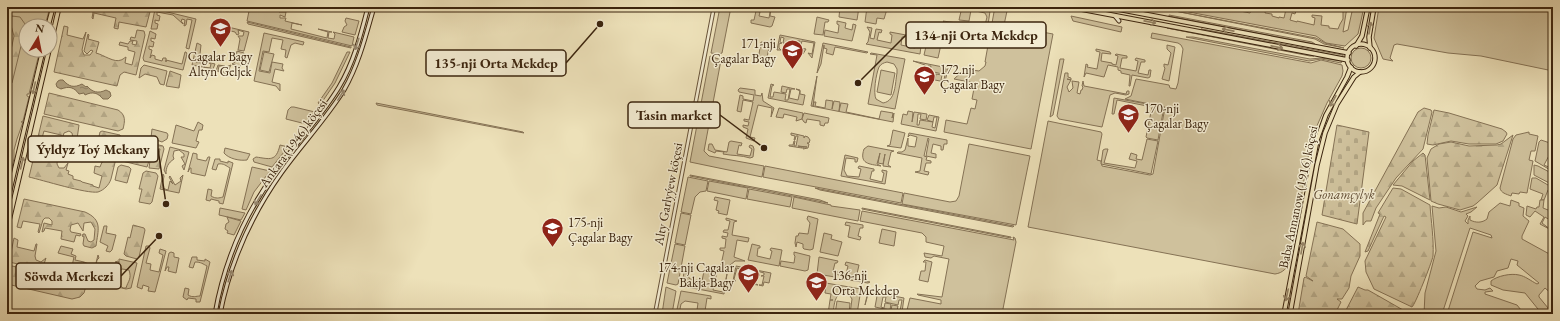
<svg xmlns="http://www.w3.org/2000/svg" width="1560" height="321" viewBox="0 0 1560 321" font-family="'EB Garamond',serif">
	<style>
		.green { fill: #cfc19c; stroke: #857255; fill-rule: evenodd }
		.forest { fill: url(#forest-firs); stroke: #857255 }
		.cemetery { fill: url(#cemetery-stones); stroke: #857255 }
		.water { fill: url(#water-ripples); stroke: #816f52 }
		.lines { fill: none; stroke-linecap: round; stroke-linejoin: round }
		.tertiary-casing { stroke: #685339; stroke-width: 4.5 }
		.secondary-casing { stroke: #3b240e; stroke-width: 5 }
		.primary-casing { stroke: #3b240e; stroke-width: 5.5 }
		.tertiary { stroke: #f3ecd2; stroke-width: 2.5 }
		.secondary { stroke: #f3ecd2; stroke-width: 3 }
		.primary { stroke: #ede1b9; stroke-width: 3.5 }
		.oneway { stroke: #948264 }
		.oneway2 { stroke: #978870 }
		.labels { text-anchor: middle; dominant-baseline: central; stroke-width: 3; stroke-linejoin: round; paint-order: stroke }
		.poi-label { font-size: 13px; fill: #3b240e; stroke: #f3ecd2; text-anchor: start }
		.street-label { font-size: 13px; fill: #3b240e; stroke: #f3ecd2 }
		.park-label { font-size: 13px; font-style: italic; fill: #604b32; stroke: #f3ecd2 }
		.leader { fill: none; stroke: #3b240e; stroke-width: 1.5 }
		.callout-dot { fill: #3b240e; stroke: #f3ecd2; stroke-width: 1.5 }
		.callout { fill: #f3ecd2; stroke: #3b240e; stroke-width: 1.5 }
		.callout-label { font-size: 14px; text-anchor: middle; font-weight: bold; fill: #3b240e }
	</style>
	<defs>
		<pattern id="forest-firs" width="22" height="20" patternUnits="userSpaceOnUse"><rect width="22" height="20" fill="#cfc19c"/><path d="M5 1l3.5 6h-7zM16 11l3.5 6h-7z" fill="#b3a685"/></pattern>
		<pattern id="cemetery-stones" width="16" height="16" patternUnits="userSpaceOnUse"><rect width="16" height="16" fill="#cfc19c"/><path d="M2 7V4a2 2 0 0 1 4 0v3zM10 15v-3a2 2 0 0 1 4 0v3z" fill="#b3a685"/></pattern>
		<pattern id="water-ripples" width="26" height="14" patternUnits="userSpaceOnUse"><rect width="26" height="14" fill="#b0a17f"/><path d="M2 4q2-2 4 0t4 0M15 11q2-2 4 0t4 0" fill="none" stroke="#908366"/></pattern>
	</defs>
	<rect width="100%" height="100%" fill="#ede1b9"/>
	<filter id="stains"><feTurbulence type="fractalNoise" baseFrequency=".005" numOctaves="4"/><feColorMatrix values="0 0 0 0 .2 0 0 0 0 .09 0 0 0 0 .02 0 0 0 .5 -.17"/></filter>
	<radialGradient id="worn" r=".72"><stop offset=".6" stop-color="#630" stop-opacity="0"/><stop offset="1" stop-color="#630" stop-opacity=".3"/></radialGradient>
	<g class="green">
		<polygon points="7,7 50,7 45,26 26,26 26,50 40,50 29,94 27,94 27,96 29,97 23,121 21,122 23,122 17,139 14,150 14,158 10,178 8,178 7,180 9,181 7,190"/>
		<polygon points="252,7 289,7 288,11 280,8 279,12 286,12 285,17 280,15 280,18 286,18 285,21 302,25 292,23 291,29 327,38 328,32 318,29 332,32 329,32 328,38 334,39 335,34 333,32 354,37 352,46 247,21 249,11 251,11"/>
		<polygon points="720,7 731,7 722,53 719,54 711,53"/>
		<polygon points="771,7 770,16 775,17 772,26 770,27 751,23 751,20 754,20 756,11 760,12 759,16 769,18"/>
		<polygon points="840,7 859,7 857,20 839,17"/>
		<polygon points="867,7 875,7 875,8 883,10 884,8 887,9 884,19 877,18 876,24 865,22"/>
		<polygon points="962,7 971,7 990,11 987,32 973,29 973,27 984,29 987,17 985,13 971,10 969,21 959,20"/>
		<polygon points="991,7 1014,7 1014,8 1007,11 1004,25 1053,34 1031,149 944,132 946,120 967,124 971,108 975,109 977,100 972,99 975,83 954,79 965,69 979,71 985,66 986,62 985,62 994,12"/>
		<polygon points="1162,7 1185,7 1193,9 1193,7 1217,7 1225,8 1226,7 1233,7 1233,8 1240,10 1240,11 1250,13 1252,7 1256,7 1256,11 1257,7 1261,9 1263,7 1264,9 1264,7 1266,7 1265,13 1272,14 1272,16 1279,18 1279,17 1284,18 1286,9 1296,11 1295,14 1292,13 1290,20 1297,22 1297,21 1314,25 1315,18 1312,17 1312,15 1322,16 1321,25 1329,26 1329,28 1338,29 1340,24 1343,19 1343,10 1335,7 1347,7 1343,32 1348,30 1353,7 1364,7 1358,34 1345,46 1326,43 1316,36"/>
		<polygon points="1379,7 1553,7 1553,71 1481,56 1448,53 1397,44 1394,45 1390,58 1393,61 1383,59 1374,38"/>
		<polygon points="155,9 196,19 189,49 186,48 192,20 187,19 186,25 184,26 185,20 182,19 181,22 183,23 183,24 173,15 157,12 157,15 160,16 159,21 155,20 155,23 158,24 157,29 151,29"/>
		<polygon points="1170,10 1316,38 1325,43 1344,48 1324,44 1315,39"/>
		<polygon points="1169,15 1312,42 1315,44 1169,16"/>
		<polygon points="1071,16 1122,27 1121,32 1073,21"/>
		<polygon points="817,17 829,20 828,22 825,22 823,35 814,34"/>
		<polygon points="346,18 359,21 355,35 342,32 344,27 347,25 345,21"/>
		<polygon points="837,21 846,23 845,28 852,30 853,24 856,25 852,41 824,36 825,30 838,33 839,25 837,24"/>
		<polygon points="943,21 957,23 954,35 966,37 965,41 963,39 954,37 953,41 957,42 957,44 942,40 938,58 924,55 927,42 938,44 940,34 949,35 951,25 946,24"/>
		<polygon points="247,22 351,47 351,48 248,24"/>
		<polygon points="228,27 249,32 244,51 238,50 240,39 238,36 243,36 244,32 238,30 239,34 237,35 235,32 227,30"/>
		<polygon points="867,27 872,28 870,38 874,39 876,29 882,30 881,33 879,32 877,40 891,43 892,35 890,34 890,32 906,35 905,37 902,37 901,45 915,48 916,39 913,39 914,36 922,38 920,54 866,44 868,42 870,32"/>
		<polygon points="1167,28 1314,56 1310,56"/>
		<polygon points="1201,29 1343,55 1343,57"/>
		<polygon points="150,31 156,34 155,39 151,38 151,41 154,42 153,47 149,46 149,49 152,50 150,58 152,55 155,56 155,59 162,61 163,58 166,58 166,62 166,60 182,64 185,52 186,52 187,54 183,70 144,61 143,58"/>
		<polygon points="264,33 304,42 303,45 295,43 291,45 287,58 285,57 286,50 281,49 283,40 272,38 269,52 263,51 259,71 270,73 272,62 283,64 282,68 284,71 275,69 272,82 280,84 280,91 276,86 254,81"/>
		<path d="M1152 33 1311 63 1321 60 1342 65 1343 71 1342 76 1327 103 1316 128 1307 161 1300 205 1298 207 1299 208 1290 261C1287 268 1283 273 1275 274L1028 227 1048 121 1101 132 1102 134 1097 160 1101 161 1102 166 1150 175 1153 174 1165 107 1125 99 1131 96 1136 79 1169 85 1170 88 1176 89 1178 83 1183 49 1181 45 1178 43 1151 38Z"/>
		<polygon points="780,35 815,42 812,58 808,53 812,54 814,43 802,41 800,48 806,49 803,54 789,51 790,46 795,47 795,51 798,52 799,47 797,46 799,46 800,41 797,41 796,45 783,43 784,38 781,37 780,42 782,43 779,44 779,48 781,50 777,50"/>
		<polygon points="1186,37 1193,37 1310,59 1321,58 1342,61 1341,63 1321,59 1309,61"/>
		<polygon points="761,42 770,43 766,62 758,60"/>
		<polygon points="197,43 201,45 200,54 202,57 197,56 196,62 202,63 202,58 206,62 204,67 210,68 211,64 207,62 215,64 213,69 192,65"/>
		<polygon points="823,43 868,52 867,53 835,47 833,55 826,53 827,49 824,48 824,45 821,64 817,73"/>
		<polygon points="1167,45 1175,47 1169,81 1162,79 1165,68 1164,67 1164,64 1168,65 1171,53 1167,49"/>
		<circle cx="1361" cy="58" r="10"/>
		<polygon points="1096,49 1110,52 1111,54 1102,53 1101,61 1112,63 1112,64 1116,65 1118,56 1115,55 1116,54 1127,56 1127,58 1122,58 1120,68 1136,71 1138,61 1135,60 1136,58 1145,60 1145,62 1141,62 1138,73 1148,75 1149,70 1151,70 1150,77 1148,78 1132,75 1130,86 1129,86 1130,75 1121,73 1121,71 1118,70 1118,67 1108,65 1104,77 1086,73 1084,77 1086,64 1088,65 1087,67 1097,69 1100,52 1096,51"/>
		<polygon points="237,51 244,53 238,76 216,71 218,65 225,66 219,66 218,71 225,72 227,68 226,67 231,65 229,69 235,71 236,65 232,64 235,62"/>
		<polygon points="264,52 274,54 269,72 260,70"/>
		<polygon points="347,52 350,52 335,83 320,105 318,103 332,83"/>
		<path d="M871 53 905 59 895 109 868 104 877 55 870 54ZM887 62 894 64 897 69V73C895 83 896 101 883 103L876 99C873 93 876 74 879 67 881 64 883 63 887 62Z"/>
		<polygon points="710,56 721,60 704,151 709,156 764,166 762,177 690,162"/>
		<polygon points="1060,59 1064,59 1053,115 1050,117"/>
		<polygon points="913,61 948,68 945,82 935,80 936,74 942,75 941,80 944,80 946,69 943,69 942,74 930,71 931,66 928,66 927,71 928,71 926,72 925,77 928,77 929,72 935,73 934,79 921,77 920,72 924,72 925,65"/>
		<polygon points="881,70 895,73 891,95 877,92"/>
		<polygon points="1065,73 1068,73 1068,77 1071,78 1071,80 1067,79 1071,80 1067,87 1069,92 1073,88 1072,81 1079,82 1077,93 1080,94 1081,90 1082,90 1083,87 1082,86 1083,81 1084,86 1126,94 1127,91 1129,91 1129,94 1126,95 1115,93 1110,95 1102,127 1059,119 1057,116"/>
		<polygon points="817,76 813,106 814,102 816,102 815,106 825,108 826,100 833,101 832,109 834,101 840,102 839,111 841,103 848,104 846,112 879,119 881,111 893,113 892,118 894,113 893,122 811,106"/>
		<polygon points="771,84 774,85 772,86 770,97 773,97 774,92 786,94 785,100 788,100 790,89 787,89 786,93 781,92 782,86 795,89 791,89 789,98 798,100 800,91 796,89 800,90 800,94 805,95 803,105 768,98"/>
		<polygon points="740,88 755,90 755,95 761,96 762,93 763,101 774,108 771,117 772,108 758,105 750,137 755,138 754,141 746,138 748,129 743,127 743,125 748,126 749,122 744,121 744,119 749,120 753,102 743,100 741,112 737,111 740,95 743,96 743,99 753,101 754,95 739,92 738,90"/>
		<polygon points="1114,98 1164,107 1158,140 1147,138 1146,137 1152,107 1117,100 1114,114 1112,114"/>
		<polygon points="376,103 523,132 524,133 377,105"/>
		<polygon points="291,107 294,107 315,112 306,124 286,119 288,110"/>
		<polygon points="779,108 803,113 802,119 796,121 797,117 784,114 783,118 776,117"/>
		<polygon points="908,111 913,112 912,122 914,112 927,114 926,120 920,119 921,114 918,114 917,125 919,125 920,120 933,122 932,127 935,128 937,117 934,117 933,122 927,120 929,115 939,117 936,131 901,124 903,114 907,115"/>
		<polygon points="804,113 829,118 828,123 825,123 824,126 820,125 820,121 807,119 806,123 804,122 802,119"/>
		<polygon points="198,122 203,125 202,130 199,130 196,141 199,142 196,148 172,143 176,125 194,131"/>
		<polygon points="893,130 905,133 901,148 887,146 890,145"/>
		<path d="M1529 132V134L1538 136 1535 151H1531L1529 160 1533 161 1527 193 1520 192 1519 194 1512 193 1511 196C1506 194 1501 193 1500 188L1513 139 1516 135Z"/>
		<polygon points="791,133 804,136 804,138 805,136 808,137 810,140 809,143 807,143 809,144 808,148 803,149 803,147 807,147 798,146 802,147 802,148 789,146 789,145 793,145 794,141 795,141 794,146 796,146 798,136 796,136 795,140 794,140 795,136 791,135"/>
		<polygon points="909,133 947,140 947,144 944,144 943,150 941,150 941,146 933,144 931,153 936,154 936,158 926,156 929,139 928,138 924,156 927,157 926,160 931,161 931,163 926,163 924,171 929,172 928,175 915,172 920,171 922,158 897,153 898,152 902,152 905,150 908,138 908,146 915,147 917,137 910,135 908,137"/>
		<polygon points="1147,139 1158,141 1151,174 1101,164 1103,150 1105,149 1108,149 1104,163 1135,168 1137,161 1129,159 1131,153 1137,155 1136,159 1142,160"/>
		<polygon points="1541,140 1553,144 1553,148 1544,165 1553,169 1552,171 1535,161 1539,142"/>
		<path d="M731 141 742 143 741 146 739 145 737 154 750 156 752 149 749 147 750 145 753 146 754 149 753 157 750 158C741 155 733 156 723 154L724 152 716 151 715 153 708 150 709 144H712L715 150 727 152 729 142Z"/>
		<polygon points="969,144 1030,156 1016,225 902,204 904,193 950,202 956,201 959,196"/>
		<path d="M280 145 288 147 272 167 254 162 253 159 256 157C270 159 276 162 280 145Z"/>
		<polygon points="145,146 160,150 157,162 142,159"/>
		<path d="M868 146 894 151 891 152 888 165 891 167 883 166 885 154 883 164 878 163 880 153 877 164 881 166C869 164 859 164 864 149Z"/>
		<path d="M170 147 189 152 184 170 182 166 185 164 181 157H184V154L179 150 174 151 173 156 174 159C168 163 166 167 166 174L164 170Z"/>
		<path d="M225 148 250 154 247 160C240 161 229 159 224 153Z"/>
		<polygon points="193,153 197,154 197,159 206,161 208,157 210,157 205,176 191,173 191,168 190,168 188,172"/>
		<polygon points="845,155 858,158 857,162 855,162 855,159 846,158 844,170 847,176 859,177 861,169 858,168 859,166 874,169 874,171 872,171 870,179 882,182 884,173 882,172 882,170 887,171 885,184 841,176"/>
		<path d="M215 159H220V161L228 163V161L233 163 223 204 219 203V201L211 199 210 201 206 200 208 189 212 190 211 196C216 199 219 198 223 197L230 168C226 166 224 163 218 164L216 170 212 169Z"/>
		<polygon points="1534,165 1538,166 1553,174 1553,185 1534,175"/>
		<polygon points="765,166 903,193 901,203 763,177"/>
		<polygon points="252,167 270,171 254,192 246,210 242,209"/>
		<polygon points="163,174 164,176 162,188 168,190 170,181 173,184 169,177 170,176 175,185 181,181 180,178 183,175 179,193 160,189"/>
		<polygon points="690,175 820,200 828,203 690,176"/>
		<polygon points="688,177 708,181 706,191 700,192 695,197 691,214 681,212"/>
		<polygon points="1532,178 1536,178 1553,188 1553,192 1548,190 1544,200 1541,200 1543,194 1530,189"/>
		<polygon points="709,181 748,188 746,199 707,191"/>
		<polygon points="815,188 1014,226 1013,227 820,190"/>
		<polygon points="749,189 792,197 790,207 747,199"/>
		<polygon points="715,197 730,200 727,215 718,213 719,211 716,210 718,201 714,200"/>
		<polygon points="794,197 831,205 831,206 860,210 858,221 792,208"/>
		<path d="M1511 200 1519 203V206L1524 208 1523 216 1529 221 1522 236V239L1553 256V295L1545 288 1539 295V297L1553 314H1542L1525 293 1503 290 1491 285V281C1497 276 1511 273 1519 275 1525 276 1531 281 1537 284L1539 283 1517 265 1518 261 1511 259 1508 268 1497 271 1494 277 1480 281 1475 286 1477 289 1485 290 1490 288 1493 291 1485 292V294L1517 305 1521 310V314H1447L1473 232 1492 238 1491 235 1470 228 1442 314H1424L1425 293 1436 251 1432 206 1439 208 1446 207 1461 212 1477 207 1471 212 1466 214 1468 216 1465 221 1468 224V220L1470 216V220C1476 223 1482 223 1487 219L1489 212 1500 203 1510 206Z"/>
		<polygon points="1540,200 1544,200 1543,208 1553,212 1553,222 1545,217 1542,223 1551,230 1540,224 1544,217 1535,211 1530,217 1526,215 1527,206 1536,209 1537,207 1539,207"/>
		<polygon points="220,208 245,213 241,220 219,215"/>
		<polygon points="862,208 1011,237 1011,238 862,209"/>
		<polygon points="862,211 1014,240 1013,237 1015,238 1016,242 1002,314 906,314 910,298 941,304 941,300 918,295 917,294 942,297 949,259 934,256 931,258 925,257 924,253 942,256 944,246 926,242 926,237 922,233 860,221"/>
		<polygon points="681,213 691,215 685,245 675,243"/>
		<polygon points="808,216 818,219 813,249 810,250 804,249 803,248 803,244 797,242 796,247 795,243 796,236 798,236 799,233 808,234 810,223 807,219"/>
		<polygon points="227,217 241,221 234,235 227,233 228,231 225,229 226,224 229,222"/>
		<polygon points="726,218 737,221 734,222 732,235 749,238 748,242 737,240 734,257 745,261 735,261 729,266 721,265 724,251 720,250 720,248 725,248 726,239 722,238 722,236 727,237 728,233 723,232 724,230 728,230 730,221 726,220"/>
		<polygon points="846,222 863,225 863,228 860,228 858,236 861,237 860,240 848,237 850,226 845,225"/>
		<polygon points="104,226 107,226 106,233 116,235 112,250 110,252 106,251 108,246 100,242"/>
		<polygon points="882,229 896,232 894,246 879,243"/>
		<polygon points="824,233 832,235 831,239 842,242 838,256 820,252"/>
		<polygon points="675,244 685,246 678,284 676,285 667,283"/>
		<polygon points="752,244 760,246 760,248 758,248 757,256 770,259 772,251 770,250 771,248 782,250 779,266 748,260"/>
		<polygon points="61,246 73,249 71,254 76,256 75,260 84,262 81,274 67,271 72,267 74,269 72,266 74,257 58,253"/>
		<polygon points="146,246 149,246 150,248 146,263 151,264 150,270 159,272 163,255 159,253 160,249 166,251 155,292 148,291 149,287 143,285 142,289 137,287"/>
		<polygon points="171,252 174,253 174,257 179,258 176,273 168,271 169,267 167,267 165,271 169,253"/>
		<polygon points="794,252 810,256 808,270 805,271 780,266 781,261 794,263 795,256 794,255"/>
		<path d="M98 255 99 258 97 260 95 270 101 280 108 282C103 277 97 276 97 266L103 279 113 280 123 288H126C128 281 132 279 129 270L122 269 119 271 120 264 115 262 118 261 119 263V259L137 263 131 288 126 289 93 281 92 279Z"/>
		<path d="M192 257H197V260L205 261V259L210 262 200 302H196V299L188 298 187 300 183 297 185 288 189 289 188 295C193 298 196 296 200 296L207 266C203 264 201 262 195 262L193 268 189 267Z"/>
		<polygon points="819,257 838,261 837,263 835,263 833,271 846,274 848,266 845,265 846,262 859,265 856,278 853,279 870,282 868,283 843,279 843,276 835,274 835,277 817,274"/>
		<polygon points="925,260 932,262 928,282 919,280 921,271 925,271 926,262 923,262"/>
		<polygon points="736,266 771,273 769,283 764,282 763,286 759,285 762,285 764,276 761,276 764,275 764,273 757,271 757,274 760,275 756,275 754,283 758,285 751,284 753,283 755,272 752,271 751,276 746,275 746,270 745,270 744,275 739,274 740,269 737,268 734,279 736,281 733,281"/>
		<polygon points="707,270 717,272 713,290 723,292 727,274 724,294 682,286 684,272 686,273 690,279 702,281 704,271 707,272"/>
		<path d="M826 283 861 289 857 314H850L852 299C850 296 849 294 845 293 834 292 834 307 833 314H828L830 300H833H830L831 294 825 293Z"/>
		<polygon points="666,287 676,291 672,314 662,314"/>
		<polygon points="681,291 711,296 711,299 707,298 705,311 697,310 698,303 685,301 681,304 679,314 676,314"/>
		<polygon points="868,291 904,298 902,312 891,310 892,305 898,306 897,311 900,311 902,300 899,300 898,305 885,302 886,297 883,297 881,307 884,308 885,303 891,304 890,310 875,307 877,296 868,294 865,305"/>
		<polygon points="837,301 850,303 849,314 835,314"/>
	</g>
	<g class="forest">
		<polygon points="94,7 151,7 151,8 146,27 119,22 118,29 114,28 116,18 94,13 93,19 92,18"/>
		<polygon points="12,16 20,17 25,24 20,33 21,46 12,83 7,83 7,49 8,51 11,50 14,36 10,22"/>
		<path d="M64 26 68 27 67 35 83 39 86 32 82 50 84 55H90L93 51 91 50 87 54 84 51 88 34 89 35 88 39 99 42 96 53C104 55 114 63 121 60 122 60 124 58 126 57L125 63 132 65 135 52 128 50V47L119 45 120 42 128 44 130 41H133L132 44 136 45 137 41 130 40 131 37 135 38 137 30 144 31 145 35 136 75 124 72 120 75 117 86 54 72Z"/>
		<polygon points="144,65 167,71 164,85 160,84 157,77 145,74 139,78 141,68"/>
		<polygon points="170,71 181,75 179,88 166,86"/>
		<path d="M49 93 118 110C126 115 125 121 123 129L118 131 44 114Z"/>
		<polygon points="1424,108 1431,110 1432,112 1423,149 1396,178 1376,208 1371,221 1366,221 1363,225 1363,213 1418,112"/>
		<polygon points="1434,110 1449,113 1502,129 1506,132 1507,134 1503,141 1496,144 1469,144 1451,141 1433,145 1427,144 1428,135"/>
		<polygon points="43,116 79,125 77,139 73,138 72,133 69,131 64,133 61,143 61,135 44,131 42,138 38,137"/>
		<polygon points="152,129 167,133 168,135 167,139 162,142 151,138"/>
		<path d="M102 131 120 135 121 138 111 179C109 185 104 190 98 192 87 194 42 180 29 177L36 148 40 150 38 157 55 161 58 154 57 164 59 168H64L68 163 66 170 69 171 68 174 73 176V179L81 181 82 182 93 185V186L99 188 102 176 94 173 95 166 100 167 102 162H103L106 148 97 145 100 132Z"/>
		<polygon points="1513,135 1497,185 1477,203 1473,206 1460,210 1438,204 1431,201 1427,158 1431,149 1439,144 1451,142 1469,146 1497,145 1501,144"/>
		<polygon points="126,137 163,146 164,149 159,169 149,168 150,161 157,162 160,149 145,146 141,159 149,161 147,167 122,161 120,157"/>
		<polygon points="1423,153 1425,155 1430,200 1402,186 1393,185 1413,161"/>
		<polygon points="121,165 129,167 131,169 127,183 115,180 118,167"/>
		<polygon points="146,171 156,173 158,176 152,202 150,204 139,202 142,189 139,189 143,173"/>
		<path d="M1393 188 1401 189 1430 205C1431 221 1434 239 1433 256 1432 262 1415 305 1412 307L1374 289 1366 272 1365 261 1386 217 1384 216 1368 251 1365 252 1380 214 1378 213Z"/>
		<path d="M24 199 85 212C103 220 98 230 96 246L92 248 84 246 83 244 84 237 82 236 83 234H85L88 241 91 242 94 240 95 229 91 222 84 223 83 231 78 223 71 225 70 230 71 232 81 234 80 236 76 235 74 242 61 239 62 231 45 228 44 231 42 232 44 223 52 225V221L49 218H45L43 220 39 233 38 232 40 224 23 221 21 228 17 227Z"/>
		<polygon points="1317,222 1343,229 1360,244 1360,256 1351,276 1349,288 1342,299 1337,299 1341,302 1335,314 1298,314 1304,278 1305,277 1313,281 1306,276"/>
		<polygon points="133,225 144,228 145,230 139,257 137,259 126,256 124,254 128,237 130,238"/>
		<polygon points="14,238 18,240 17,247 34,251 36,244 37,244 35,256 36,260 41,262 46,258 44,264 52,266 52,269 56,272 64,274 66,271 81,275 84,262 89,264 91,267 88,277 85,279 9,262"/>
		<polygon points="8,265 83,283 86,286 84,293 80,297 72,299 7,284"/>
		<polygon points="1358,287 1365,290 1368,290 1410,314 1344,314"/>
	</g>
	<polygon class="cemetery" points="1337,125 1369,132 1357,224 1322,215"/>
	<path class="water" d="M60 80H63C69 87 74 88 82 84L86 87 87 86C92 92 98 94 106 90L110 92 111 96 108 99H103C98 93 93 91 85 95L84 93 79 94C74 87 69 86 61 89L57 87 56 84 58 81Z"/>
	<g class="lines">
		<defs>
			<polyline id="tertiary" points="655,314 714,7"/>
			<g id="secondary">
				<polyline points="1115,16 1119,21"/>
				<path d="M215 314C224 262 246 212 277 170 297 141 321 117 339 87 354 62 361 34 368 7"/>
				<path d="M220 314C230 263 252 214 282 172 302 144 326 119 344 90 359 64 366 35 374 7"/>
			</g>
			<g id="primary">
				<polyline points="1070,7 1348,60"/>
				<polyline points="1107,7 1349,53"/>
				<polyline points="48,26 53,7"/>
				<circle cx="1361" cy="58" r="14"/>
				<polyline points="1356,46 1362,36 1368,7"/>
				<polyline points="50,47 59,7"/>
				<polyline points="1370,48 1369,37 1374,7"/>
				<polyline points="7,202 43,50"/>
				<polyline points="7,229 49,50"/>
				<polyline points="1284,314 1317,140 1326,115 1347,77 1351,67"/>
				<polyline points="1290,314 1317,165 1325,133 1337,104 1354,77 1360,72"/>
			</g>
		</defs>
		<use href="#tertiary" class="tertiary-casing"/>
		<use href="#secondary" class="secondary-casing"/>
		<use href="#primary" class="primary-casing"/>
		<use href="#tertiary" class="tertiary"/>
		<use href="#secondary" class="secondary"/>
		<use href="#primary" class="primary"/>
	</g>
	<defs><path id="oneway-shaft" d="M-6 0H5M1.5-3L5.5 0L1.5 3" fill="none" stroke-width="1.6" stroke-linecap="round" stroke-linejoin="round"/></defs>
	<g class="oneway">
		<use href="#oneway-shaft" transform="translate(1150 22) rotate(11)"/>
		<use href="#oneway-shaft" transform="translate(1370 28) rotate(-80)"/>
		<use href="#oneway-shaft" transform="translate(1228 30) rotate(-169)"/>
		<use href="#oneway-shaft" transform="translate(1277 47) rotate(11)"/>
		<use href="#oneway-shaft" transform="translate(34 88) rotate(103)"/>
		<use href="#oneway-shaft" transform="translate(1333 101) rotate(119)"/>
		<use href="#oneway-shaft" transform="translate(22 163) rotate(-77)"/>
		<use href="#oneway-shaft" transform="translate(1302 248) rotate(-80)"/>
		<use href="#oneway-shaft" transform="translate(1287 295) rotate(102)"/>
	</g>
	<g class="oneway2">
		<use href="#oneway-shaft" transform="translate(357 44) rotate(108)"/>
		<use href="#oneway-shaft" transform="translate(341 95) rotate(-58)"/>
		<use href="#oneway-shaft" transform="translate(258 200) rotate(121)"/>
		<use href="#oneway-shaft" transform="translate(230 276) rotate(-72)"/>
	</g>
	<defs>
		<symbol id="school-pin" viewBox="-11 -11 22 30"><path d="M0 17L-7.5 6A9.5 9.5 0 1 1 7.5 6Z" fill="#8f2418" stroke="#f3ecd2"/><path d="M0-5L7-2L0 1L-7-2ZM-4 1L0 2.5L4 1V4Q0 6-4 4Z" fill="#fff"/></symbol>
	</defs>
	<g fill-rule="evenodd">
		<use href="#school-pin" x="208" y="16" width="25" height="34"/>
		<use href="#school-pin" x="780" y="38" width="25" height="34"/>
		<use href="#school-pin" x="912" y="64" width="25" height="34"/>
		<use href="#school-pin" x="1116" y="102" width="25" height="34"/>
		<use href="#school-pin" x="540" y="216" width="25" height="34"/>
		<use href="#school-pin" x="736" y="262" width="25" height="34"/>
		<use href="#school-pin" x="804" y="270" width="25" height="34"/>
	</g>
	<g class="labels">
		<g class="poi-label">
			<text x="776" y="43" text-anchor="end">171-nji<tspan x="776" dy="15">Çagalar Bagy</tspan></text>
			<text x="220" y="56" text-anchor="middle">Cagalar Bagy<tspan x="220" dy="15">Altyn Geljek</tspan></text>
			<text x="940" y="69">172.nji<tspan x="940" dy="15">Çagalar Bagy</tspan></text>
			<text x="1144" y="108">170-nji<tspan x="1144" dy="15">Çagalar Bagy</tspan></text>
			<text x="568" y="222">175-nji<tspan x="568" dy="15">Çagalar Bagy</tspan></text>
			<text x="734" y="267" text-anchor="end">174-nji Cagalar<tspan x="734" dy="15">Bakja-Bagy</tspan></text>
			<text x="832" y="275">136-nji<tspan x="832" dy="15">Orta Mekdep</tspan></text>
		</g>
		<g class="street-label">
			<text transform="translate(293 143) rotate(-54)">Ankara (1946) köçesi</text>
			<text transform="translate(668 194) rotate(-79)">Alty Garlyýew köçesi</text>
			<text transform="translate(1298 197) rotate(-78)">Baba Annanow (1916) köçesi</text>
		</g>
		<g class="park-label">
			<text x="1344" y="194">Gonamçylyk</text>
		</g>
	</g>
	<path class="leader" d="M858 83L906 35M600 24L566 63M764 148L720 115M166 204L158 149M159 236L121 276"/>
	<g class="callout-dot">
		<circle cx="858" cy="83" r="4"/>
		<circle cx="600" cy="24" r="4"/>
		<circle cx="764" cy="148" r="4"/>
		<circle cx="166" cy="204" r="4"/>
		<circle cx="159" cy="236" r="4"/>
	</g>
	<g class="callout">
		<rect x="906" y="22" width="140" height="26" rx="4"/>
		<rect x="426" y="50" width="140" height="26" rx="4"/>
		<rect x="628" y="102" width="92" height="26" rx="4"/>
		<rect x="28" y="136" width="130" height="26" rx="4"/>
		<rect x="16" y="263" width="105" height="26" rx="4"/>
	</g>
	<g class="callout-label">
		<text x="976" y="40">134-nji Orta Mekdep</text>
		<text x="496" y="68">135-nji Orta Mekdep</text>
		<text x="674" y="120">Tasin market</text>
		<text x="93" y="154">Ýyldyz Toý Mekany</text>
		<text x="69" y="281">Söwda Merkezi</text>
	</g>
	<rect width="1560" height="321" fill="none" stroke="#ede1b9" stroke-width="24"/>
	<rect x="8" y="8" width="1544" height="305" fill="none" stroke="#3b240e" stroke-width="2"/>
	<rect x="12" y="12" width="1536" height="297" fill="none" stroke="#3b240e"/>
	<g transform="translate(38 38) rotate(10)"><circle r="19" fill="#f3ecd2" stroke="#a99c84"/>
	<path d="M0-3L7 15L0 10L-7 15Z" fill="#8f2418"/>
	<text y="-6" font-size="11" font-weight="bold" text-anchor="middle" fill="#3b240e">N</text>
	</g>
	<rect width="100%" height="100%" filter="url(#stains)"/>
	<rect width="100%" height="100%" fill="url(#worn)"/>
</svg>
